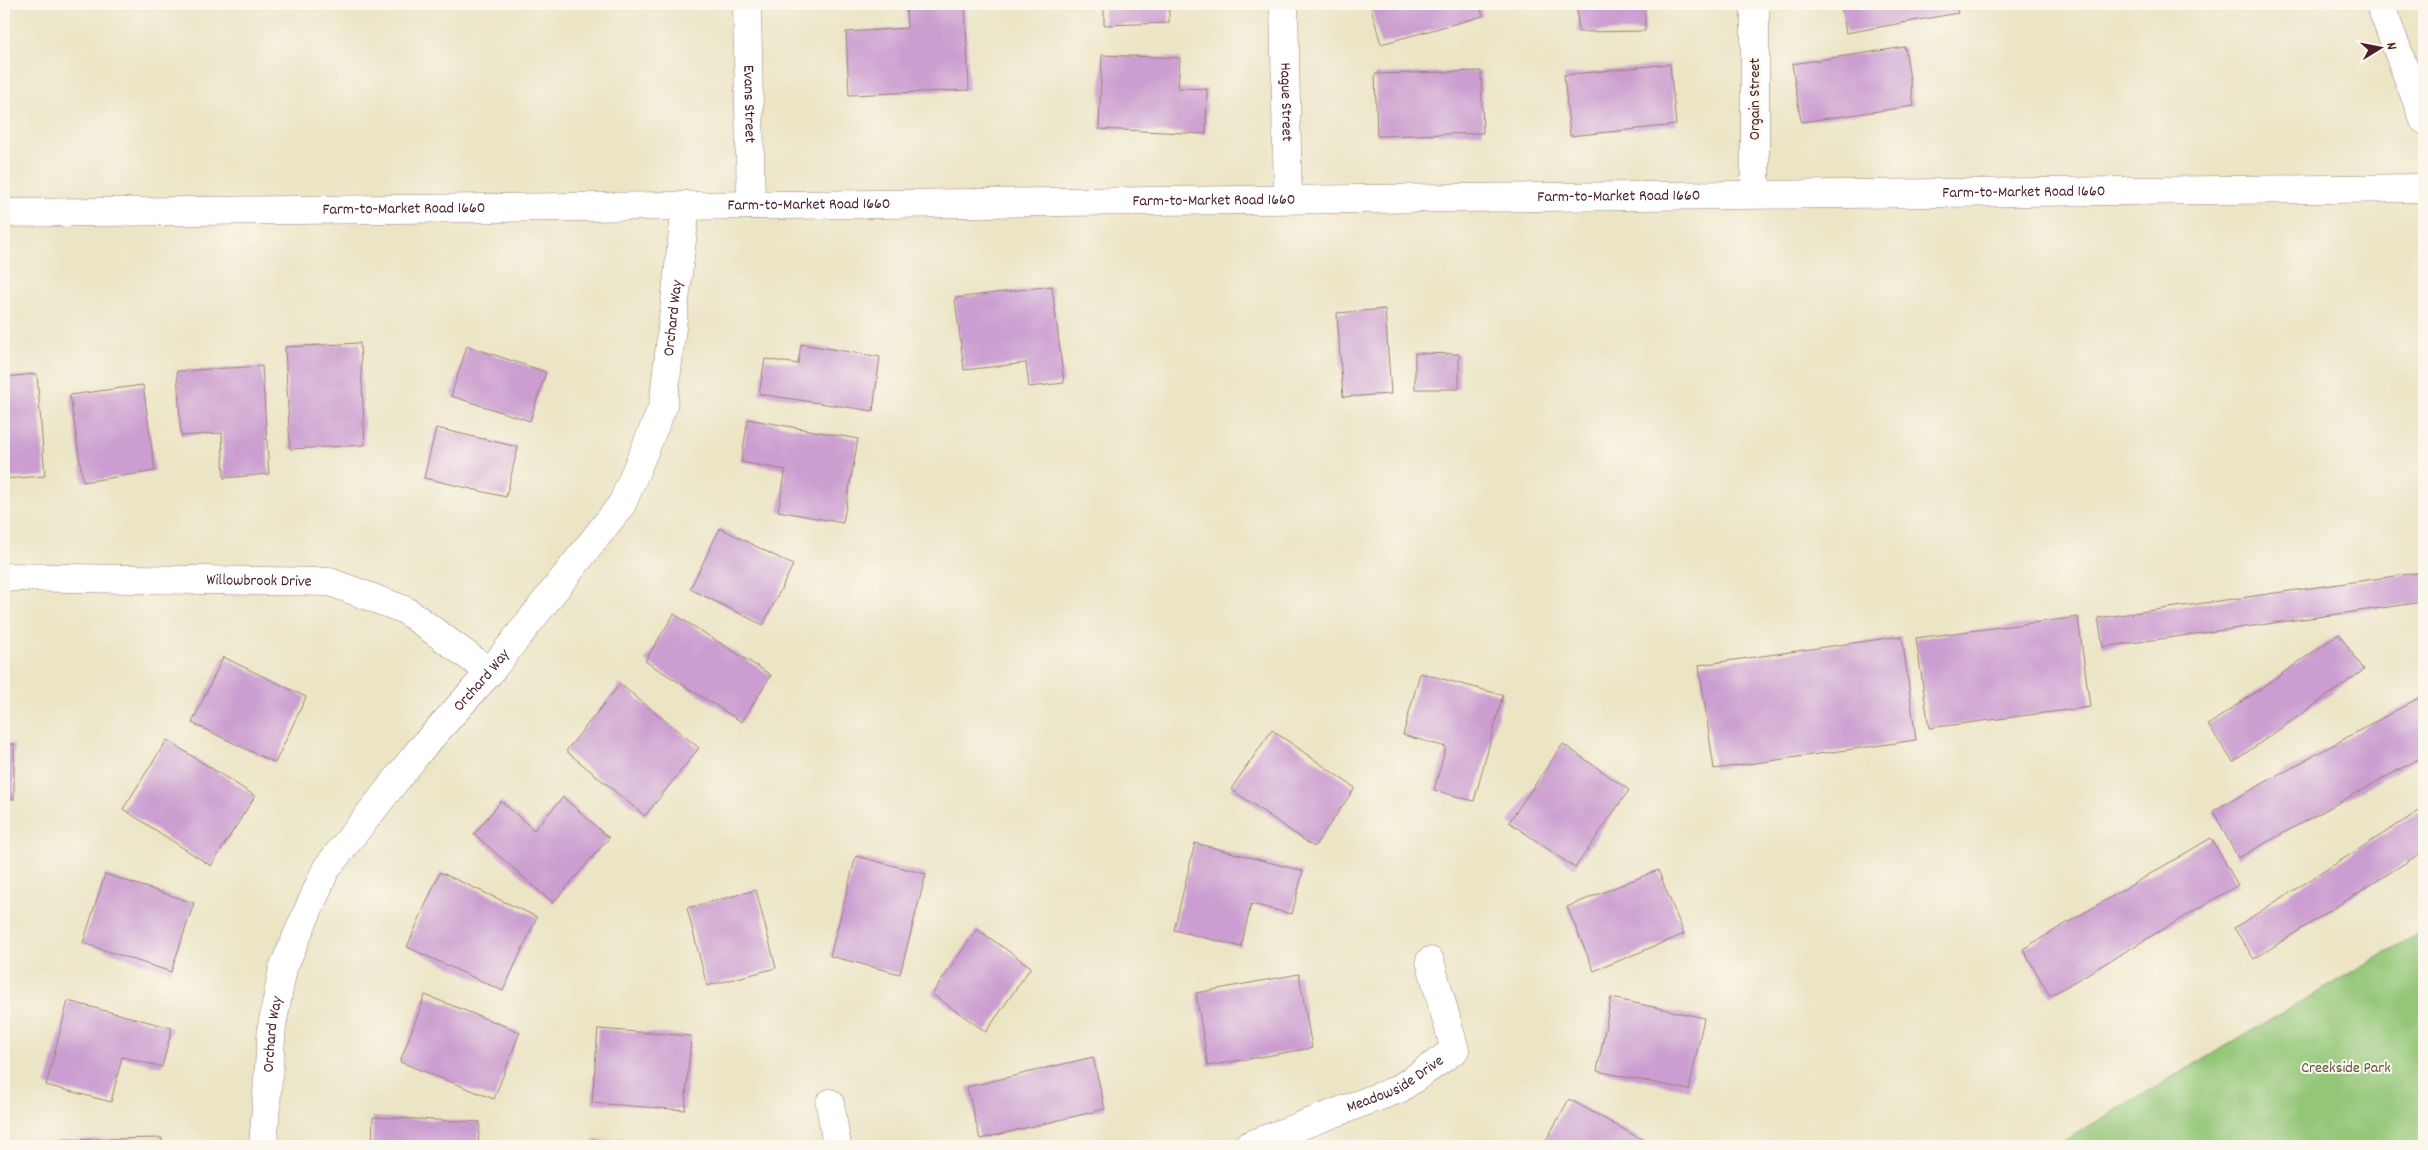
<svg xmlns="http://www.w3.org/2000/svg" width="2428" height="1150" viewBox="0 0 2428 1150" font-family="Dekko,sans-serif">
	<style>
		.green { fill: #93c677; stroke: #6e7251 }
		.building { fill: #cb9dd0 }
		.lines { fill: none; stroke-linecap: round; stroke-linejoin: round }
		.minor-casing { stroke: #9a8278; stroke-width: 29 }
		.secondary-casing { stroke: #9a8278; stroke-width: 29 }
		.minor { stroke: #fff; stroke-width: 28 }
		.secondary { stroke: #fff; stroke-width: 28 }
		.labels { text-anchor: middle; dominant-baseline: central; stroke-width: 4; stroke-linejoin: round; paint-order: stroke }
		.street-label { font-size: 16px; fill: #4a1f2b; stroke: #fbf7ec }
		.park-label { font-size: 16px; fill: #605142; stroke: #fbf7ec }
	</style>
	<rect width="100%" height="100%" fill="#fbf7ec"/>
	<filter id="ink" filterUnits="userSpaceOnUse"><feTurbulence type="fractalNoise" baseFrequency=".02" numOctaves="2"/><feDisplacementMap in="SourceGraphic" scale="10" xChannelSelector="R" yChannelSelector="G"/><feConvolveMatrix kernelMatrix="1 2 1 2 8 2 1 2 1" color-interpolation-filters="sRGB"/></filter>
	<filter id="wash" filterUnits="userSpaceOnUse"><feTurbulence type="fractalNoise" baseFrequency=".0096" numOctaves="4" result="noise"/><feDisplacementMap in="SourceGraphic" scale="20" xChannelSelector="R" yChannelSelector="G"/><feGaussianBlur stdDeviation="1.12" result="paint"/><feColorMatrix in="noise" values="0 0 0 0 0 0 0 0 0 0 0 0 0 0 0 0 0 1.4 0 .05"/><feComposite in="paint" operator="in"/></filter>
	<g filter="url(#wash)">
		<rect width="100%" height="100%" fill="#ebe4c5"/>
		<polygon class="green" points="2424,930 2424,1146 2055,1146"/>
		<g id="blocks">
			<g class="building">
				<polygon points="906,4 965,4 969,90 849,95 846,32 907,28"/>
				<polygon points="1104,4 1169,4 1169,23 1104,25"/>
				<polygon points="1370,4 1479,4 1483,16 1381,44"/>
				<polygon points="1577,4 1645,4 1645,31 1578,32"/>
				<polygon points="1841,4 1956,4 1958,13 1846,33"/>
				<polygon points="1905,47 1914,106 1801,122 1792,64"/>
				<polygon points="1102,55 1180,58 1178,88 1207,89 1206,134 1099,129"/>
				<polygon points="1670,64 1676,125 1570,136 1564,75"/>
				<polygon points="1481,71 1483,133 1377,136 1375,74"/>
				<polygon points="1052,286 1064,383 1029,387 1026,363 964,370 955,298"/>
				<polygon points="1385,309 1391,394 1343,397 1337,313"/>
				<polygon points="360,343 365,445 290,449 285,347"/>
				<polygon points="801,344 880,357 873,411 759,394 765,359 798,364"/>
				<polygon points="467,346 546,372 530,421 451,396"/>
				<polygon points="1415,353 1459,354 1459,389 1415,389"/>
				<polygon points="262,366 269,474 224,478 222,433 181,436 177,371"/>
				<polygon points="37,374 45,476 4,479 4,377"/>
				<polygon points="143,385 155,471 83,482 70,395"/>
				<polygon points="748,419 858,439 843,523 778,511 786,470 741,462"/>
				<polygon points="436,428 518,447 506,497 424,478"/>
				<polygon points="720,528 793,565 763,625 690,589"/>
				<polygon points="2424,572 2424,602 2103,647 2098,618"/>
				<polygon points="674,614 771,675 742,722 645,661"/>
				<polygon points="2078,617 2090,707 1929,728 1916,638"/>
				<polygon points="2339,634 2364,670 2233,762 2208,725"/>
				<polygon points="1902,636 1916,740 1714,769 1699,665"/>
				<polygon points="223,657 306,697 275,763 192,723"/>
				<polygon points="1420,673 1503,695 1474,801 1434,790 1446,747 1403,735"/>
				<polygon points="620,684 699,748 645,816 566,751"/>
				<polygon points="2424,695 2424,756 2238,858 2213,811"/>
				<polygon points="1272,730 1355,788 1314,847 1231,789"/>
				<polygon points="167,740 255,796 211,866 123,809"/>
				<rect x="4" y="744" width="10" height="55"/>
				<polygon points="1563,744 1629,790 1575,868 1509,822"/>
				<polygon points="563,797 609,838 553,903 474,834 501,801 534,830"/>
				<polygon points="2424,808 2424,851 2254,959 2234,928"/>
				<polygon points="2211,838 2238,885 2050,996 2023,949"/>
				<polygon points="1195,843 1303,871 1292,914 1251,904 1241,947 1174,930"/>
				<polygon points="856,856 926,874 900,974 830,956"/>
				<polygon points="1658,870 1684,934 1594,971 1567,907"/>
				<polygon points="440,872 537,917 503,991 407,947"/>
				<polygon points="105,874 194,903 171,972 83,943"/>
				<polygon points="756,890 776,968 707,986 687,908"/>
				<polygon points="977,929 1031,967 986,1032 932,994"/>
				<polygon points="1299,974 1312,1048 1208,1066 1196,993"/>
				<polygon points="425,995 520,1032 494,1099 400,1062"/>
				<polygon points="1611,998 1704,1018 1689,1090 1597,1071"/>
				<polygon points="68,1001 172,1028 162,1067 122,1057 111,1102 46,1085"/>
				<polygon points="598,1029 691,1036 685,1110 592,1103"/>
				<polygon points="1093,1057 1105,1109 980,1139 967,1087"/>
				<polygon points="1569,1099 1650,1144 1649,1146 1543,1146"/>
				<polygon points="373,1117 480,1122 478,1146 372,1146"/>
				<polygon points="162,1138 162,1146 58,1146 57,1140"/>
				<polygon points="594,1140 654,1145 654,1146 593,1146"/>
			</g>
		</g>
	</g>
	<g filter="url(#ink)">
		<use href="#blocks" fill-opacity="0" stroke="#9a8278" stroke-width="1"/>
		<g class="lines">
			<defs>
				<g id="minor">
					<path id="s1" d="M747 4 751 205"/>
					<path id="s2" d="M1284 4 1288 199"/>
					<polyline points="2380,4 2424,120"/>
					<polyline points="1755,194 1755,4"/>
					<path id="s3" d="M4 577 330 582 405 610 490 672"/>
					<polyline points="830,1103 837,1146"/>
					<path id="s4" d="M263 1146 272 1026 283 968 326 869 419 751 490 672 622 504 663 406 686 205"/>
					<path id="s5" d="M1247 1146 1399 1089 1455 1050 1430 961"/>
				</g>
				<g id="secondary">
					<path id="s6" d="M4 213 2424 188"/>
				</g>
			</defs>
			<use href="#minor" class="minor-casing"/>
			<use href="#secondary" class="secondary-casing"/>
			<use href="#minor" class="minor"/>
			<use href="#secondary" class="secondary"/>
		</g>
	</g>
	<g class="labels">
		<g class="street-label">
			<text transform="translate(1755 99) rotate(-90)">Orgain Street</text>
			<text stroke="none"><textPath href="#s2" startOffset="98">Hague Street</textPath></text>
			<text stroke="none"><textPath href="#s1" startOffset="100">Evans Street</textPath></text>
			<text stroke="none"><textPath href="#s6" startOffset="2020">Farm-to-Market Road 1660</textPath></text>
			<text stroke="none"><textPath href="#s6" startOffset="1615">Farm-to-Market Road 1660</textPath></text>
			<text stroke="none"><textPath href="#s6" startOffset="1210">Farm-to-Market Road 1660</textPath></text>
			<text stroke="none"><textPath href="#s6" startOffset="805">Farm-to-Market Road 1660</textPath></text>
			<text stroke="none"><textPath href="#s6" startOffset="400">Farm-to-Market Road 1660</textPath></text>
			<text stroke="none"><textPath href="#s4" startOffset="952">Orchard Way</textPath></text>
			<text stroke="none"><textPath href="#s3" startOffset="255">Willowbrook Drive</textPath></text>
			<text stroke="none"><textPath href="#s4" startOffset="532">Orchard Way</textPath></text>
			<text stroke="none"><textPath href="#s4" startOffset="112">Orchard Way</textPath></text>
			<text stroke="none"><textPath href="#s5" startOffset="161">Meadowside Drive</textPath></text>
		</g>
		<g class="park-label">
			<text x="2346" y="1068">Creekside Park</text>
		</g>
	</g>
	<rect width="2428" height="1150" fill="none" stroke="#fbf7ec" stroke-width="20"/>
	<g transform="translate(2380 48) rotate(80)" stroke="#fbf7ec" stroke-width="4" paint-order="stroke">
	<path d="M0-4L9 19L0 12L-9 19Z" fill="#4a1f2b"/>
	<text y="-8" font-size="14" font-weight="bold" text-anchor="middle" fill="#4a1f2b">N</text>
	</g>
</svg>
